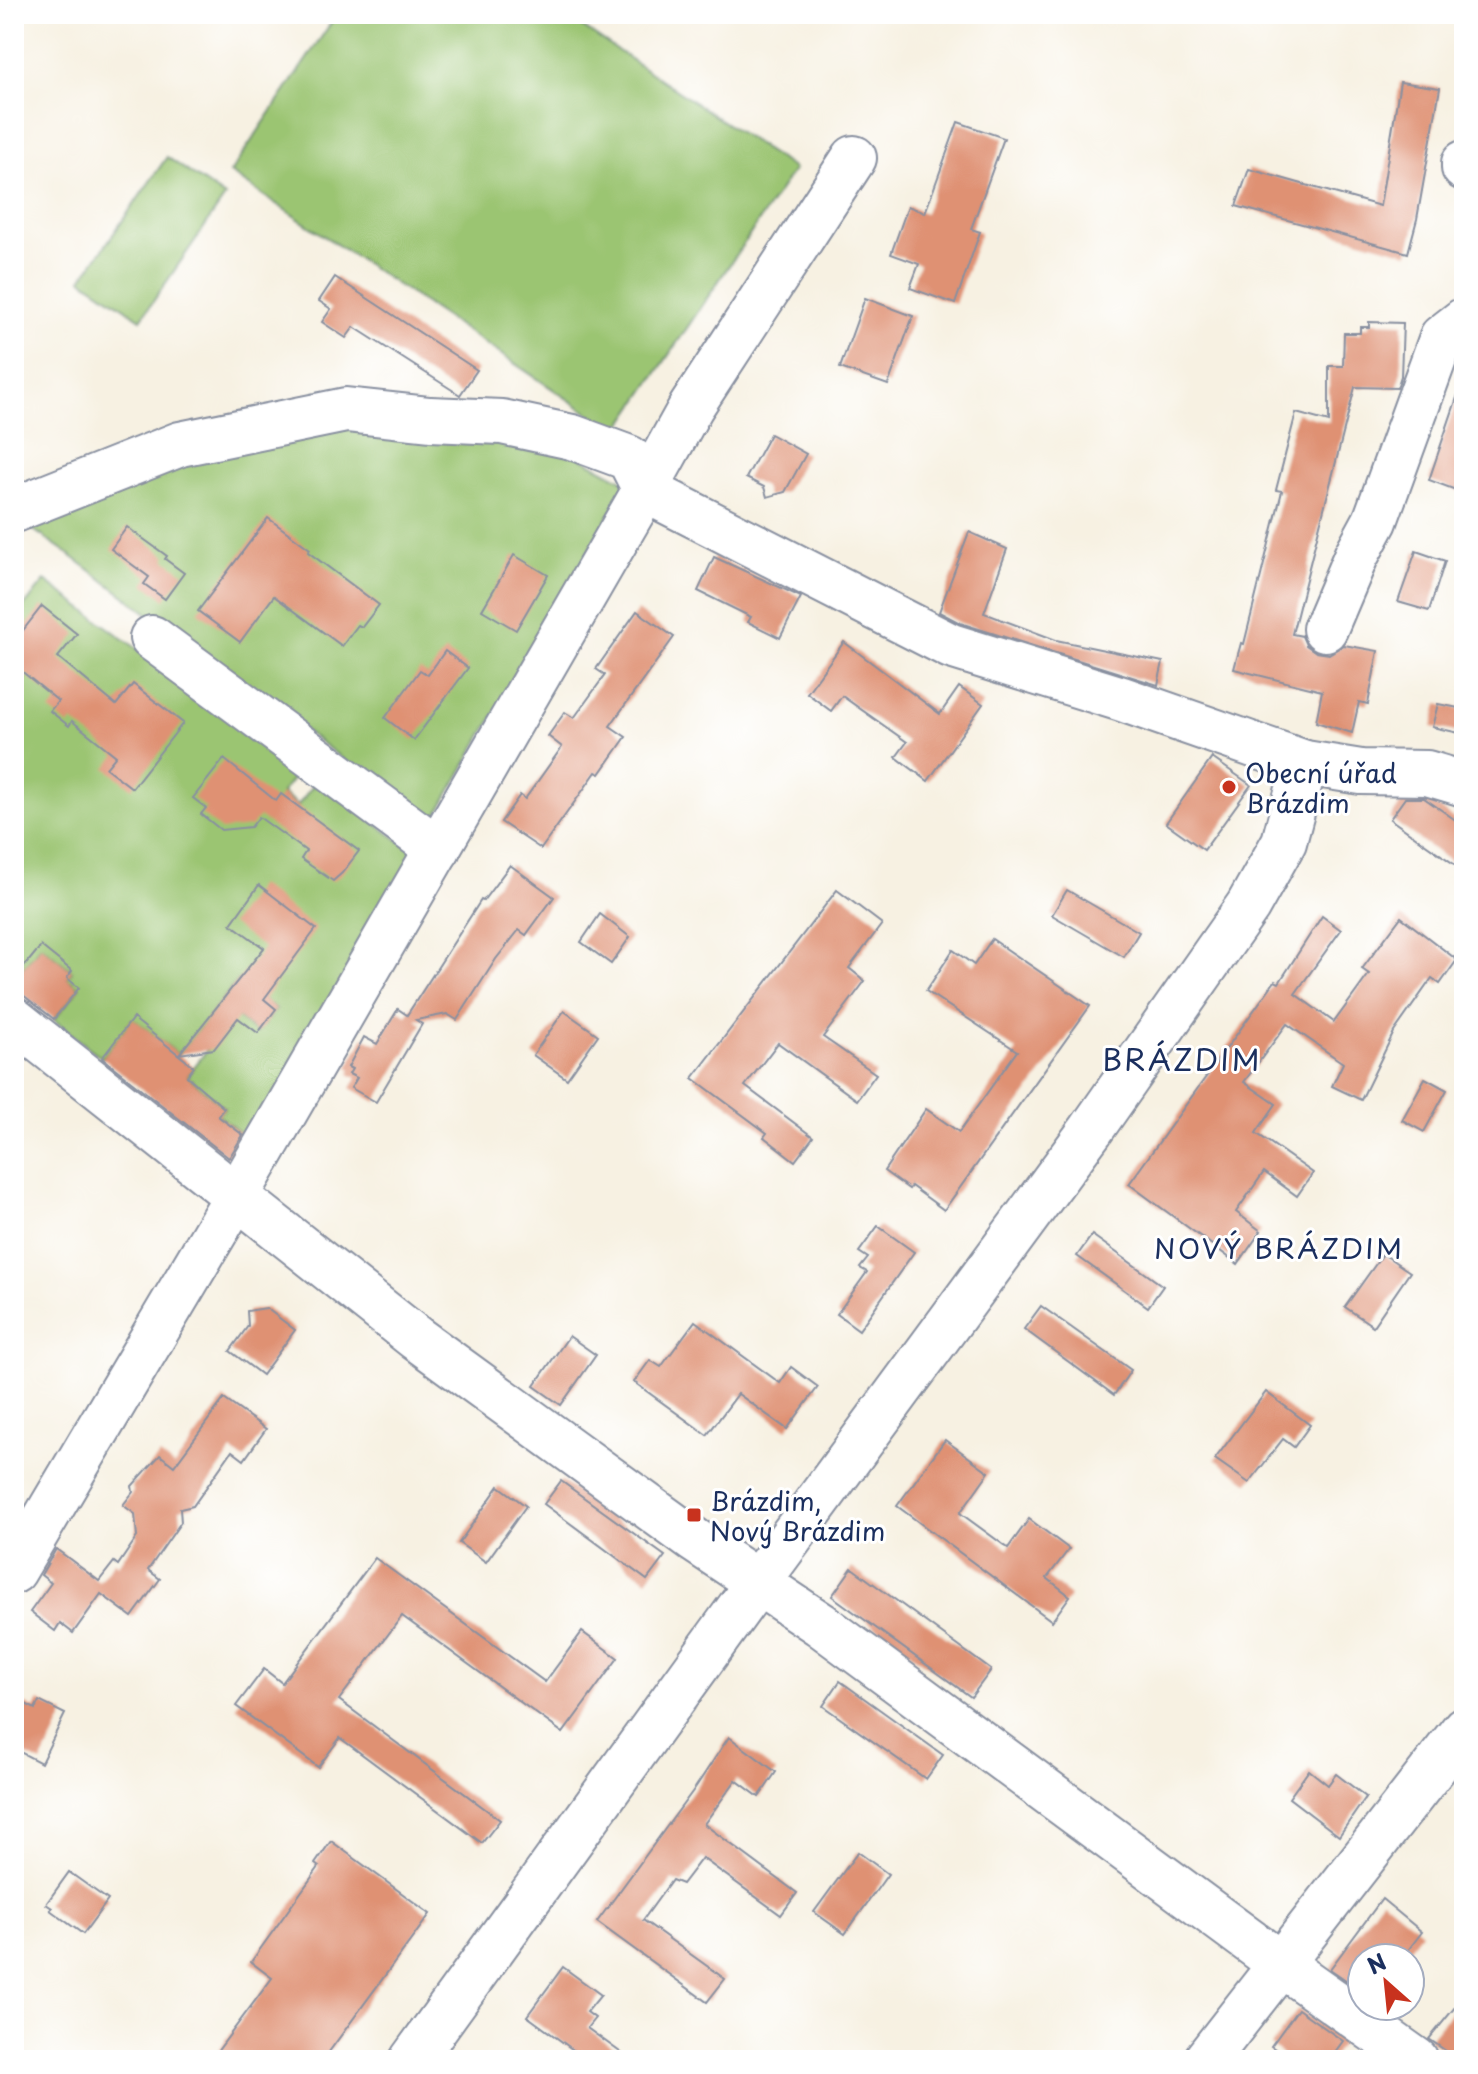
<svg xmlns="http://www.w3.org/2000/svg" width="1478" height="2074" viewBox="0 0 1478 2074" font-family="'Playpen Sans',sans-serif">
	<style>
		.green { fill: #9bc572; stroke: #5b7a68; stroke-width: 2 }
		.building { fill: #df9173 }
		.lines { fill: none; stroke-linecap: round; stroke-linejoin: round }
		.minor-casing { stroke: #8990a0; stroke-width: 48 }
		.minor { stroke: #fff; stroke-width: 44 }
		.poi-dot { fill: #c8321e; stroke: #fff; stroke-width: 3 }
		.labels { text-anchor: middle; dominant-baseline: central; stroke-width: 6; stroke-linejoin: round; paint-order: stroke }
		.poi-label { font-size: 26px; fill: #1b2f5e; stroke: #fff; text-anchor: start }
		.neighbourhood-label { font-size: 28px; letter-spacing: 2px; fill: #1b2f5e; stroke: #fff }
		.quarter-label { font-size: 30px; letter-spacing: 2px; fill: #1b2f5e; stroke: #fff }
	</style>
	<rect width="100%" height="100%" fill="#fff"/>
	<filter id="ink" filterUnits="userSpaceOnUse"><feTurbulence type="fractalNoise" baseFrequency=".0125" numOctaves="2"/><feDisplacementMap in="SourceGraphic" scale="16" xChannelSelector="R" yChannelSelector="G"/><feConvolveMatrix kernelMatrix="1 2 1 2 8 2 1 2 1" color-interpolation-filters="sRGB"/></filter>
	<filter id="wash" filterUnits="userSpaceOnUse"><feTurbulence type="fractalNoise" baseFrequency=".006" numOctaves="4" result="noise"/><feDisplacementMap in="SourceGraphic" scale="32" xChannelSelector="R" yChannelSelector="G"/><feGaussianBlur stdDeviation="1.8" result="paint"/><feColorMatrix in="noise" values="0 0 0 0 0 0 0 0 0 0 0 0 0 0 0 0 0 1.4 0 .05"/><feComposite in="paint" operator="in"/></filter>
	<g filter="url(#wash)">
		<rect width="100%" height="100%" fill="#f7f1e2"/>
		<g class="green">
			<polygon points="337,14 563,14 794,169 617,432 230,173"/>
			<polygon points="167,157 225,197 141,319 82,279"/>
			<polygon points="347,425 563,448 628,483 431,825 67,553 22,522 181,461"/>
			<polygon points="45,581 300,768 282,793 298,805 316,781 418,854 250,1141 218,1115 224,1108 187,1076 234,1015 257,1033 276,1009 238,980 179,1055 133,1019 102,1058 54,1020 79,988 67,978 72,971 41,946 14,979 14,618"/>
		</g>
		<g id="blocks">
			<g class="building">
				<polygon points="1400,82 1440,88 1417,219 1408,253 1236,206 1249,169 1380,206"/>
				<polygon points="958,122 1004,138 971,229 980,232 955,304 910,288 919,264 891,254 908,206 925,213"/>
				<polygon points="335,277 477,370 460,395 354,327 346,338 322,322 331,309 319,301"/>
				<polygon points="865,298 913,316 888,385 840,368"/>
				<polygon points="1369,322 1403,323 1401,376 1397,388 1355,387 1292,634 1302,636 1306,645 1316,652 1329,654 1344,645 1378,651 1368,704 1359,702 1352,733 1316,722 1322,691 1234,669 1241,643 1244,644 1282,491 1276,490 1296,413 1329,422 1329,366 1343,366 1344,333 1360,333 1360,327 1369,327"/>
				<polygon points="1460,389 1464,390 1464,493 1429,480"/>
				<polygon points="770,434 806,454 785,492 767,497 764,487 746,478"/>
				<polygon points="268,518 310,549 308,552 379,605 362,627 358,625 342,646 274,596 240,642 198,611"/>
				<polygon points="127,527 167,556 165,559 184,573 165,599 144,584 149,577 111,549"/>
				<polygon points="969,532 1007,549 984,613 1056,640 1163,662 1158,685 960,623 939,612"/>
				<polygon points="1416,551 1445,561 1429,611 1398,602"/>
				<polygon points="514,555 548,575 516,630 482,610"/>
				<polygon points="714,557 801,597 780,638 748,622 751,617 698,591"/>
				<polygon points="42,606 77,634 58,657 116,705 133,684 183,723 132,788 106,768 116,756 72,721 69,726 50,711 58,701 14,665 14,642"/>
				<polygon points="637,611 674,637 610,726 626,737 600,774 596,772 541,849 501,822 520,795 525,799 562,747 548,736 565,712 574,718 605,675 596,669"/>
				<polygon points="844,642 940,714 959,687 983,704 928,781 896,757 907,742 842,696 831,711 807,693"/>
				<polygon points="445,651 468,668 414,740 385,718 420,670 428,675"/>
				<polygon points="1438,704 1464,709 1464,734 1432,727"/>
				<polygon points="1212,758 1251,785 1204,850 1166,823"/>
				<polygon points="224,759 276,801 281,794 359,851 342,873 333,881 301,859 306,851 259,817 251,827 221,830 201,814 206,808 193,798"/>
				<polygon points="1405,798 1424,798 1464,826 1464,871 1390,819"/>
				<polygon points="510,865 554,897 526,935 519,930 496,959 457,1020 447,1014 416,1020 422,1024 376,1102 351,1088 357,1078 349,1074 352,1069 348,1067 364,1037 377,1044 398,1009 407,1015 481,900 483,901"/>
				<polygon points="259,885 316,929 264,999 276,1009 258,1033 238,1018 214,1049 179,1054 264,948 231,924"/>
				<polygon points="837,890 882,924 849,968 865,981 823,1037 876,1074 857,1100 778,1043 745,1086 813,1137 795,1161 764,1137 767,1133 693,1078"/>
				<polygon points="1067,890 1139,932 1124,957 1052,915"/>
				<polygon points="600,914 630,937 611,964 581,942"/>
				<polygon points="1322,916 1341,930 1295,994 1334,1022 1369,974 1362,969 1401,917 1457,960 1440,984 1432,978 1394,1032 1361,1100 1332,1086 1343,1063 1287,1024 1244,1082 1276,1104 1256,1133 1313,1173 1297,1196 1264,1172 1236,1212 1261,1231 1238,1264 1129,1184 1275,981 1279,983"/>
				<polygon points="992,939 1090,1006 944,1210 911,1186 909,1189 884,1171 926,1109 959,1132 1017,1051 926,991 953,950 974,965"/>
				<polygon points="41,946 72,971 67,978 79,988 54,1019 14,988 14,979"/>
				<polygon points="564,1011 598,1035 567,1079 533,1055"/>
				<polygon points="133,1018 194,1067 187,1076 224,1108 218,1116 243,1135 229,1158 102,1058"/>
				<polygon points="1425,1078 1447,1090 1424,1132 1402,1120"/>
				<polygon points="878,1226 914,1252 859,1330 837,1314 867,1272 860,1268 868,1258 859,1252"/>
				<polygon points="1092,1235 1163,1286 1148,1307 1077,1256"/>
				<polygon points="1383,1254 1410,1272 1373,1326 1345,1307"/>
				<polygon points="1041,1306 1131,1370 1114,1395 1024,1329"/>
				<polygon points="266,1308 295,1330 262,1375 230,1351 248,1326 247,1311"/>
				<polygon points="695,1321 780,1383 791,1367 818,1387 787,1429 738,1394 707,1435 634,1382 650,1360 661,1367"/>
				<polygon points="569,1336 596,1355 561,1405 534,1386"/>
				<polygon points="1266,1392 1310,1425 1294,1447 1283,1439 1249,1483 1215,1459"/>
				<polygon points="224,1399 266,1429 244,1460 232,1451 193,1506 180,1509 181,1522 148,1570 160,1579 132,1617 101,1594 73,1633 60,1623 55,1631 30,1612 51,1583 41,1575 56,1549 99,1581 114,1562 118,1565 137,1537 135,1514 123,1505 133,1492 132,1486 160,1455 174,1466"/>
				<polygon points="945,1440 989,1472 960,1513 1008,1548 1029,1519 1069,1549 1047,1578 1070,1596 1052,1621 897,1506"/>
				<polygon points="561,1481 665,1556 647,1580 544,1504"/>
				<polygon points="499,1486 526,1506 486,1562 459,1543"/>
				<polygon points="375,1558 545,1682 582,1632 618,1658 563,1733 402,1616 339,1700 500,1820 482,1843 340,1738 318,1767 236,1706 264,1669 282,1683"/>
				<polygon points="852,1568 991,1670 971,1697 832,1596"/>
				<polygon points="840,1681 943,1755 926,1779 823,1706"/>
				<polygon points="14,1698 35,1709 39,1701 65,1714 41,1763 14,1749"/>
				<polygon points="729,1737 776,1772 759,1797 736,1780 704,1824 797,1893 781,1915 702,1858 682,1884 672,1880 643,1920 725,1979 707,2002 597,1922 695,1788"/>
				<polygon points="1309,1770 1328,1785 1336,1774 1366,1797 1339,1836 1289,1798"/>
				<polygon points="331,1841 430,1914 323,2060 211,2060 272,1978 251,1962 319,1867 315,1864"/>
				<polygon points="858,1852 888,1874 845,1934 814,1912"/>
				<polygon points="69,1872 108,1900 83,1934 50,1910 52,1908 46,1904"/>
				<polygon points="1382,1899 1422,1932 1402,1958 1362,1958 1362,1991 1330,1969"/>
				<polygon points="563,1967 601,1995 587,2012 595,2018 587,2028 631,2060 587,2060 527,2016"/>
				<polygon points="1464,1996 1464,2060 1459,2060 1429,2039"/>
				<polygon points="1298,2009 1343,2041 1329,2060 1290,2060 1271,2046"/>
			</g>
		</g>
	</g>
	<g filter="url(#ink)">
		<use href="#blocks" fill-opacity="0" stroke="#8990a0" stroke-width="2"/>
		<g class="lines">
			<defs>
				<g id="minor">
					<polyline points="1464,163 1464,168"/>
					<polyline points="14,510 180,444 346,410 430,419 502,422 572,437 629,458 645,490 691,407 854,158"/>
					<polyline points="1325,629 1356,556 1375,521 1442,337 1464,320"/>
					<polyline points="152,638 438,849"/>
					<polyline points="14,1020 416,1338 694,1540 820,1624 1282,1965 1416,2060"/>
					<polyline points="14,1571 236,1197 645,490 951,646 1122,699 1305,763 1361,772 1427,773 1464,784"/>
					<polyline points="412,2060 758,1582 1091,1130 1248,906 1284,842 1305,763"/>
					<polyline points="1206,2060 1464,1729"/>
				</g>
			</defs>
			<use href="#minor" class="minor-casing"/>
			<use href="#minor" class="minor"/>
		</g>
	</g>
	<g class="poi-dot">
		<circle cx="1229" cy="787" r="8"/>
		<rect x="686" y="1507" width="16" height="16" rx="4"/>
	</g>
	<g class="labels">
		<g class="poi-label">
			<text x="1245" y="772">Obecní úřad<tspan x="1245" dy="30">Brázdim</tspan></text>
			<text x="710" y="1500">Brázdim,<tspan x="710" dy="30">Nový Brázdim</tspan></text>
		</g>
		<g class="neighbourhood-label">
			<text x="1279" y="1247">NOVÝ BRÁZDIM</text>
		</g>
		<g class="quarter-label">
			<text x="1182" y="1058">BRÁZDIM</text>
		</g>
	</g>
	<rect width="1478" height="2074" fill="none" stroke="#fff" stroke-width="48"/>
	<g transform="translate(1386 1982) rotate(333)"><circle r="38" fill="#ffffff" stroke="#a4acbf" stroke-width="2"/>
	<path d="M0-6L14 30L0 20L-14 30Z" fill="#c8321e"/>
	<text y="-12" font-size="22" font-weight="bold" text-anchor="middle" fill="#1b2f5e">N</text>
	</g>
</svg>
